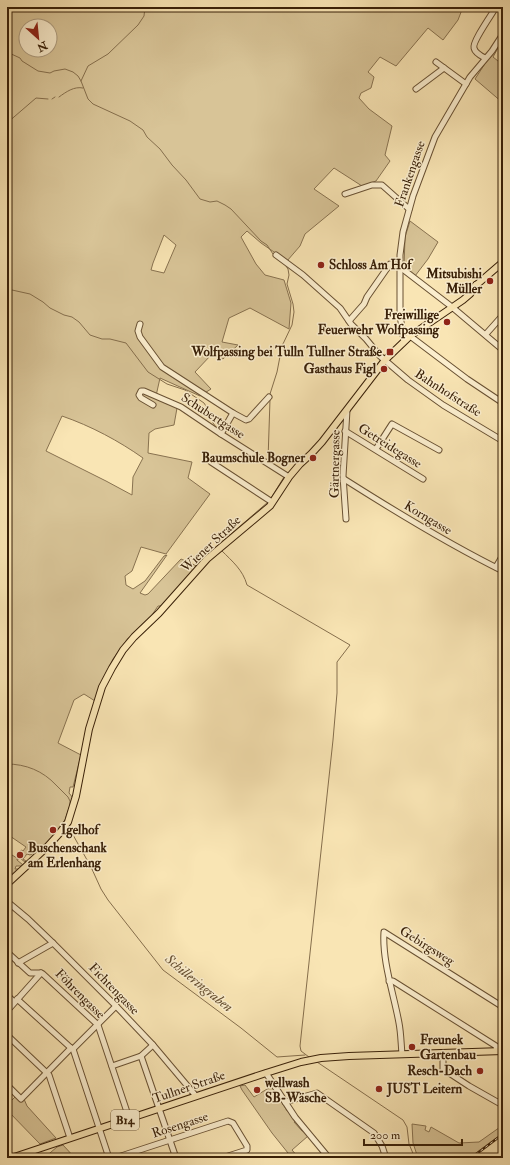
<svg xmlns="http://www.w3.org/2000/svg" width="510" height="1165" viewBox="0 0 510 1165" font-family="'IM FELL Double Pica',serif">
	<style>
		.green { fill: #d8c497; stroke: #887250; fill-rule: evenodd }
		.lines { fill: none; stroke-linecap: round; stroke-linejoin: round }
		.stream { stroke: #856e4c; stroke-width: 1 }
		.minor-casing { stroke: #695133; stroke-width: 7 }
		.major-casing { stroke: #392008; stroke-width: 8 }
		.minor { stroke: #fbeece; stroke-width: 5 }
		.major { stroke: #f9e5b4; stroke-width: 6 }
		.rail-casing { stroke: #392008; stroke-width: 2.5 }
		.rail { stroke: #fbeece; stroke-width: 1; stroke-dasharray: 3; stroke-linecap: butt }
		.poi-dot { fill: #8f2418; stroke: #fbeece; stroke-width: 1.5 }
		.labels { text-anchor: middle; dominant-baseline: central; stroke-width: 3; stroke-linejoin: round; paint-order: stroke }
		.shield { fill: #fbeece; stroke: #735e43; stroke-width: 1 }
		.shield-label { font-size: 12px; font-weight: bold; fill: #392008 }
		.street-label { font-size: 13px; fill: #392008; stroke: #fbeece }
		.poi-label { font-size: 13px; font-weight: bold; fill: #392008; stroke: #fbeece; text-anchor: start }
		.water-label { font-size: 14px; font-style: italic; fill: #654e30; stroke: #fbeece }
	</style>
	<rect width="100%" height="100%" fill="#f9e5b4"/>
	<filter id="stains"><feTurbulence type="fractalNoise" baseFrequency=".005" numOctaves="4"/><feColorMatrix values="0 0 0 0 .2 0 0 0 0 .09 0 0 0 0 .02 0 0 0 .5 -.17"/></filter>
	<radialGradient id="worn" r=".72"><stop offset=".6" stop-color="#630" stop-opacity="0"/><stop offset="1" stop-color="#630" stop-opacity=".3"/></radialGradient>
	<g class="green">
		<path d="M7 7H463L458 20 443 40 428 28 396 66 380 57 368 72 374 77 371 88 361 93 359 98 369 109 392 126 385 155 390 161 376 181 362 186 334 168 314 189 339 206 305 234 300 246 287 261 261 243 247 231 241 237 256 264 265 275 284 280 291 303 289 329 250 308 229 318 222 342 238 345 223 359 212 354 195 372 211 389 200 396 160 378 156 396 177 408 174 425 155 429 149 433 148 453 192 462 188 478 210 494 166 554 141 547 132 571 125 576 126 585 133 589 145 581 164 556 167 555 140 593 145 595 148 594 181 559 197 566 195 569 163 606H158L150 618 130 638H128L113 659 100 686 95 701 84 694 74 700 58 743 81 755 73 787H70L69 793 73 798 68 818 62 827 44 847H41L38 851 29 843 28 844 34 850 31 848V849L34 853 30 855 27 854 23 859 26 861 25 862 21 859 23 856H22L19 859H17V860L23 865 22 866H16L15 869H20L10 877 7 875V852L17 858 22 854 20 852 21 850 23 851 26 847 7 834ZM26 26H50V50H26ZM164 235 176 245 164 273 151 270 153 263ZM62 416C91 426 119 441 143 458L133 477 132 495 106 481 46 451Z"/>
		<polygon points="503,36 503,39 493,57 503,65 503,103 475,79"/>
		<polygon points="410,221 438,242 428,259 415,276 404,268 405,237"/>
		<polygon points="245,1085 254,1097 272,1086 287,1111 288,1111 295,1121 294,1122 302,1131 303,1131 308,1136 292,1150 299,1158 292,1158 272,1133 242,1090 240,1086"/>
		<polygon points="15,1097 21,1101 24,1099 27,1106 56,1138 40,1144 7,1110 7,1105"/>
		<polygon points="412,1124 426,1126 425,1130 429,1132 431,1127 459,1143 479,1142 503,1125 503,1133 469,1158 418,1158 413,1143"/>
		<polygon points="63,1145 75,1158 44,1158 57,1147"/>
	</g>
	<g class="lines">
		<g class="stream">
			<polyline points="7,52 20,58 22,61 38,71 50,73 54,71 65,69 73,72 78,76 81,81 88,99 93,104 130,121 143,130 147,137 160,149 172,165 186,180 200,199 210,202 217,201 225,205 231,209 261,241 267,245 273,254"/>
			<polyline points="81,81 88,66 108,54 138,25 144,16 145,7"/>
			<path d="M59 97C66 92 74 86 83 88"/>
			<polyline points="52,99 55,97"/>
			<polyline points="7,123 36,98 48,99"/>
			<polyline points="7,284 12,290 30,294 43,302 50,308 64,315 72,317 79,322 90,335 102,339 110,339 126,343 148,372 167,384 185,390 204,403 211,414 213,423 216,427"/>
			<polyline points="270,394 277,372 282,346 292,325 294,312 293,304 287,284 289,275 288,269 286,266"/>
			<polyline points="268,460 270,400"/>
			<polyline points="271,498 284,477 276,472"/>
			<polyline points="218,547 217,546 268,502"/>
			<path d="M222 551C232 561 243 570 247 585L350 645 337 662V693L333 740 300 1046 301 1051 309 1057"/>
			<path d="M7 764C26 764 43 771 56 785 60 789 64 793 68 797L70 801V805L64 823"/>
			<polyline points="68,826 91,867 101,889 108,900 163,970 241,1028 277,1057 305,1055"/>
			<polyline points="317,1062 403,1120 407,1127 409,1144 415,1158"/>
		</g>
		<defs>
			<g id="minor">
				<path d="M485 58C481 56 475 53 474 48 472 42 492 14 496 7"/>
				<polyline points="436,62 466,84"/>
				<polyline points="416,89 444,68"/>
				<polyline points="345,194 372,185 382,185 409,209"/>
				<polyline points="276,255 303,275 340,308 351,324 366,339 380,356 408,380 443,405 503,441"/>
				<polyline points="349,321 364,304 367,297 390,264 396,264 452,307 503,350"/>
				<polyline points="140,324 138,331 140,337 162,367 233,413 246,420 249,419 269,397"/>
				<polyline points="486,334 503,315"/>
				<polyline points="410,336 467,379 503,403"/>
				<polyline points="404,341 401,322 400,311 400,255 403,232 413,196 435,137 470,77 492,51 503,34"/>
				<polyline points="153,405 141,398 139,395 141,391 144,391 181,407 221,434 289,477"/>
				<polyline points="345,431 423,479"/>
				<polyline points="221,434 233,413"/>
				<polyline points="376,449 392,424 439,450"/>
				<polyline points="211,462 272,502"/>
				<path d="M344 479C396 512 448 544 503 571"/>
				<polyline points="346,519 343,476 347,410"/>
				<polyline points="496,567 503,555"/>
				<polyline points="10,904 28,919 53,943 116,1006 153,1045 196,1096"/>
				<polyline points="7,952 30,973 41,973 43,974 98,1025 129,1118"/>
				<polyline points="18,963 53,943"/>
				<polyline points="389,981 393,981 496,1046 497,1051"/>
				<polyline points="7,995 14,1002"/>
				<polyline points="17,999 71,1048 73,1049 109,1158"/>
				<polyline points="7,1011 41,973"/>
				<polyline points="502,1030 503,1031"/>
				<polyline points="7,1035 49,1075 70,1138"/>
				<polyline points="73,1049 116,1006"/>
				<polyline points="443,1053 443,1069 469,1086 499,1103 503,1097"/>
				<path d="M402 1054C401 1044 401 1033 399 1023 394 995 382 961 384 932L503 1007"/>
				<polyline points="141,1056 176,1158"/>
				<polyline points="112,1066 141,1056 153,1045"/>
				<polyline points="266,1073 295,1117 329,1158"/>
				<polyline points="7,1085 21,1099 22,1098 71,1048"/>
				<polyline points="285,1102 317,1093 374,1133 382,1146 386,1158"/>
				<polyline points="115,1158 228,1121 233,1123 247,1146 247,1150 222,1158"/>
			</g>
			<g id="major">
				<polyline points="474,287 503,262"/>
				<polyline points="7,884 47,847 58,835 68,822 76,796 89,729 102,687 112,668 123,650 134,637 159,613 207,559 270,506 289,477 300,464 311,454 322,442 385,360 410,336 463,300 470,294 476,285"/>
				<polyline points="11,1158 266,1073 301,1062 321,1058 349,1056 503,1051"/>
			</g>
		</defs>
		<use href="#minor" class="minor-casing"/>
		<use href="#major" class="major-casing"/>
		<use href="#minor" class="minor"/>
		<use href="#major" class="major"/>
		<defs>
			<polyline id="rail" points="471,1158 503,1134"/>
		</defs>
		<use href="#rail" class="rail-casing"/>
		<use href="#rail" class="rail"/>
	</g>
	<g class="poi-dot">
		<circle cx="321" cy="265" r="4"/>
		<circle cx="490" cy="281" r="4"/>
		<circle cx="447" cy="322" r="4"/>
		<rect x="386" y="348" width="8" height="8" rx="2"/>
		<circle cx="384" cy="369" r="4"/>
		<circle cx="313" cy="458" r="4"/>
		<circle cx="53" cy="830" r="4"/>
		<circle cx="20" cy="855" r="4"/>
		<circle cx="412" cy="1047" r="4"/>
		<circle cx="480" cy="1071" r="4"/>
		<circle cx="379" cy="1089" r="4"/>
		<circle cx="257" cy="1090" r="4"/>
	</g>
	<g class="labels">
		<rect class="shield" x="111" y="1110" width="28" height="20" rx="3"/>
		<g class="shield-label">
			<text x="125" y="1120">B14</text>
		</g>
		<g class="street-label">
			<text transform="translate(410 174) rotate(-71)">Frankengasse</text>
			<text transform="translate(448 393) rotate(33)">Bahnhofstraße</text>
			<text transform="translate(213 416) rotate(33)">Schubertgasse</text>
			<text transform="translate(390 446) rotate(32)">Getreidegasse</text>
			<text transform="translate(335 464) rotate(-89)">Gärtnergasse</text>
			<text transform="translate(428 518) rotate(31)">Korngasse</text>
			<text transform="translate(211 544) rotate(-43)">Wiener Straße</text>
			<text transform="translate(427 946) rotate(32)">Gebirgsweg</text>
			<text transform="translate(114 989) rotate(46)">Fichtengasse</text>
			<text transform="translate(80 994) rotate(45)">Föhrengasse</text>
			<text transform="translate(189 1087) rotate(-19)">Tullner Straße</text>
			<text transform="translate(180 1125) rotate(-18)">Rosengasse</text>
		</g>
		<g class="poi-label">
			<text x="329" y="265">Schloss Am Hof</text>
			<text x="482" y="274" text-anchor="end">Mitsubishi<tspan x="482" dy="15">Müller</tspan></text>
			<text x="439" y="315" text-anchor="end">Freiwillige<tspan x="439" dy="15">Feuerwehr Wolfpassing</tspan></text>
			<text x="382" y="352" text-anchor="end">Wolfpassing bei Tulln Tullner Straße</text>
			<text x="376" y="369" text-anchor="end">Gasthaus Figl</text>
			<text x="305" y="458" text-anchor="end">Baumschule Bogner</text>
			<text x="61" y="830">Igelhof</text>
			<text x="28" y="848">Buschenschank<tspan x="28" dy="15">am Erlenhang</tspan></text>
			<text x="420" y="1040">Freunek<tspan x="420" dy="15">Gartenbau</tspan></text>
			<text x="472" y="1071" text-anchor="end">Resch-Dach</text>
			<text x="265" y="1083">wellwash<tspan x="265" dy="15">SB-Wäsche</tspan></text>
			<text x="387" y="1089">JUST Leitern</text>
		</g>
		<g class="water-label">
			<text transform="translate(199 983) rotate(39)">Schilleringraben</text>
		</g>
	</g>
	<rect width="510" height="1165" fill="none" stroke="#f9e5b4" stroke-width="24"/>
	<rect x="8" y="8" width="494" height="1149" fill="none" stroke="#392008" stroke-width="2"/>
	<rect x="12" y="12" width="486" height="1141" fill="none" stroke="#392008"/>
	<g transform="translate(38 38) rotate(153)"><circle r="19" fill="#fbeece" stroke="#ad9c7f"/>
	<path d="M0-3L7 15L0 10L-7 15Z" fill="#8f2418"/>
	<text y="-6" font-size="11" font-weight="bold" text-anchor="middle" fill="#392008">N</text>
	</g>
	<path d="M364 1139v6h98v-6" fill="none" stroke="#392008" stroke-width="2"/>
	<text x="370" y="1139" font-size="12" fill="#392008" stroke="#fbeece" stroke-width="3" paint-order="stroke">200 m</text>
	<rect width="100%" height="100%" filter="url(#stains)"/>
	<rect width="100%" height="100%" fill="url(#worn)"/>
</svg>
